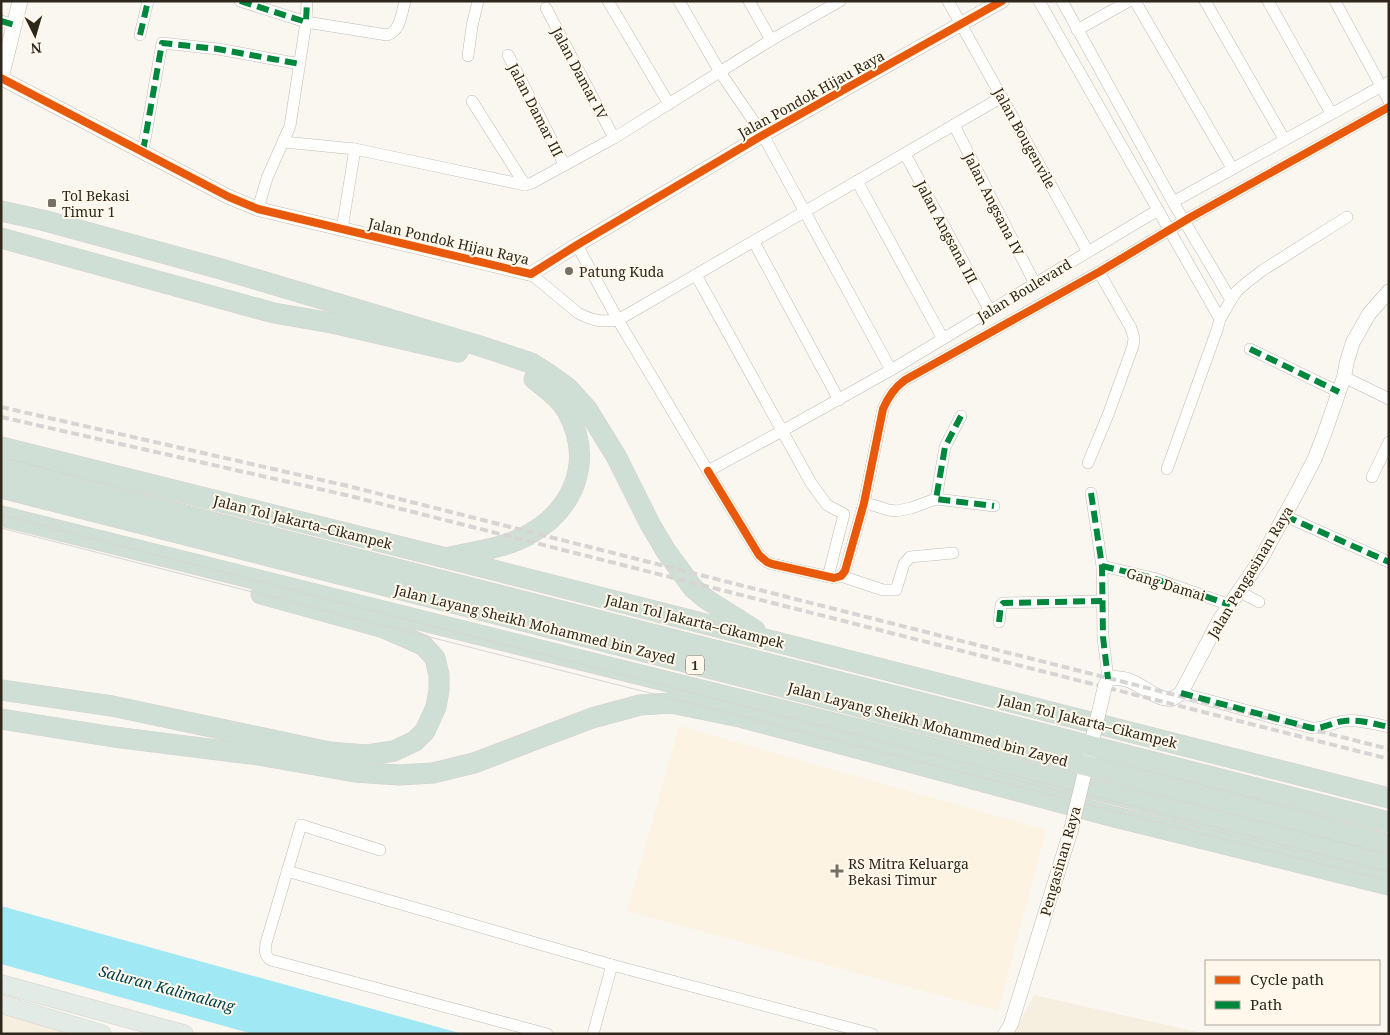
<svg xmlns="http://www.w3.org/2000/svg" width="1390" height="1035" viewBox="0 0 1390 1035" font-family="'Noto Serif',serif">
	<style>
		.commercial { fill: #f6eedf }
		.built { fill: #fcf3e3 }
		.water { fill: #a0e8f4 }
		.lines { fill: none; stroke-linecap: round; stroke-linejoin: round }
		.minor-casing { stroke: #c1bcb4; stroke-width: 12 }
		.tertiary-casing { stroke: #c1bcb4; stroke-width: 15 }
		.secondary-casing { stroke: #c1bcb4; stroke-width: 16 }
		.primary-casing { stroke: #d4d1cc; stroke-width: 19 }
		.motorway-casing { stroke: #d4d1cc; stroke-width: 21 }
		.minor { stroke: #fefefd; stroke-width: 11 }
		.tertiary { stroke: #fefefd; stroke-width: 14 }
		.secondary { stroke: #fefefd; stroke-width: 15 }
		.primary { stroke: #e3ebe6; stroke-width: 18 }
		.motorway { stroke: #d0dfd6; stroke-width: 20 }
		.tram { stroke: #d6d5d3; stroke-width: 1 }
		.rail { stroke: #d6d5d3; stroke-width: 4; stroke-dasharray: 8 4; stroke-linecap: butt }
		.tertiary-bridge-casing { stroke: #c1bcb4; stroke-width: 15; stroke-linecap: butt }
		.motorway-bridge-casing { stroke: #d4d1cc; stroke-width: 21; stroke-linecap: butt }
		.tertiary-bridge { stroke: #fefefd; stroke-width: 14 }
		.motorway-bridge { stroke: #d0dfd6; stroke-width: 20 }
		.quiet { stroke: #00873e; stroke-width: 6; stroke-dasharray: 12 6; stroke-linecap: butt }
		.cycleway-casing { stroke: #fff8eb; stroke-width: 11 }
		.cycleway { stroke: #e8590c; stroke-width: 8 }
		.poi-dot { fill: #757066; stroke: #fff8eb; stroke-width: 2 }
		.labels { text-anchor: middle; dominant-baseline: central; stroke-width: 4; stroke-linejoin: round; paint-order: stroke }
		.shield { fill: #fff8eb; stroke: #6d665a; stroke-width: 1 }
		.shield-label { font-size: 12px; font-weight: bold; fill: #2e271c }
		.street-label { font-size: 14px; fill: #2e271c; stroke: #fff8eb }
		.poi-label { font-size: 14px; fill: #2e271c; stroke: #fff8eb; text-anchor: start }
		.water-label { font-size: 15px; font-style: italic; fill: #00434d; stroke: #fff8eb }
	</style>
	<rect width="100%" height="100%" fill="#faf7f0"/>
	<g class="commercial">
		<polygon points="1034,995 1206,1034 1014,1034"/>
		<polygon points="1,1014 76,1034 1,1034"/>
	</g>
	<polygon class="built" points="679,726 1046,830 998,1011 627,911"/>
	<polygon class="water" points="1,906 463,1034 253,1034 1,964"/>
	<g class="lines">
		<defs>
			<g id="minor">
				<polyline points="240,1 306,22 307,1"/>
				<polyline points="608,1 669,104"/>
				<polyline points="679,1 720,72 763,135 891,370"/>
				<polyline points="749,1 771,40"/>
				<polyline points="948,1 1088,252"/>
				<polyline points="1039,1 1220,319"/>
				<polyline points="1062,1 1173,202 1231,300"/>
				<polyline points="1135,1 1232,168"/>
				<polyline points="1205,1 1284,139"/>
				<polyline points="1268,1 1331,113"/>
				<polyline points="1335,1 1389,101"/>
				<polyline points="546,8 614,138"/>
				<polyline points="1,21 15,25"/>
				<polyline points="1077,30 1129,1"/>
				<polyline points="140,35 148,1"/>
				<polyline points="508,55 564,164"/>
				<polyline points="468,56 472,26 478,1"/>
				<polyline points="472,101 525,185"/>
				<polyline points="954,125 1035,284"/>
				<polyline points="284,142 355,149 525,185 532,183 614,138 771,40 840,1"/>
				<polyline points="143,151 162,43 218,49 300,64"/>
				<polyline points="905,154 990,311"/>
				<polyline points="857,181 943,339"/>
				<polyline points="1173,202 1389,82"/>
				<path d="M258 209 267 178 290 126 306 22 387 35C401 31 401 14 405 1"/>
				<polyline points="342,229 355,149"/>
				<polyline points="754,242 839,400"/>
				<polyline points="577,245 618,320 708,471 782,431 891,370 1158,210"/>
				<path d="M531 274 578 313C593 321 601 322 618 320L1002 97"/>
				<polyline points="696,275 811,483 827,505 844,514 828,577"/>
				<polyline points="1250,349 1339,392"/>
				<polyline points="1344,377 1389,399"/>
				<polyline points="1088,463 1108,415 1133,346 1134,338 1131,328 1099,272"/>
				<polyline points="1167,469 1217,330 1220,319 1231,300 1237,291 1246,283 1263,270 1347,217"/>
				<path d="M708 471 759 555 767 562 772 564 834 578 841 576 845 571 864 503 883 409C888 397 894 388 905 380L1099 272 1191 217 1389 107"/>
				<polyline points="1372,477 1389,442"/>
				<polyline points="1091,493 1102,566 1103,637 1108,679"/>
				<polyline points="936,499 945,447 961,416"/>
				<polyline points="864,503 873,505 888,510 897,511 911,508 936,499 994,506"/>
				<polyline points="1285,516 1389,562"/>
				<polyline points="1102,566 1153,578 1230,605"/>
				<polyline points="841,576 883,590 896,590 904,564 910,557 953,553"/>
				<polyline points="1240,592 1259,602"/>
				<polyline points="999,622 1001,605 1003,603 1102,601"/>
				<path d="M1181 693 1312 728C1324 729 1333 722 1344 721 1358 719 1375 724 1389 727"/>
				<path d="M380 850 301 825 266 943C265 951 264 955 271 960L547 1034"/>
				<polyline points="287,871 612,965 872,1034"/>
				<polyline points="593,1034 612,965"/>
			</g>
			<g id="tertiary">
				<polyline points="1,78 229,197 258,209 531,274 577,245 763,135 1002,1"/>
				<path d="M1105 686 1108 679C1134 672 1152 701 1171 699 1175 698 1178 695 1181 693L1220 619 1261 559 1299 489 1315 458 1325 432 1344 377 1347 361 1353 342 1369 314 1389 291"/>
				<polyline points="1005,1034 1011,1024 1071,830"/>
			</g>
			<polyline id="secondary" points="1,78 20,1"/>
			<g id="primary">
				<polyline points="1,984 184,1034"/>
				<polyline points="1,1004 102,1034"/>
			</g>
			<g id="motorway">
				<polyline points="1,211 42,220 221,269 480,346 531,363 550,375 568,388 587,409 616,456 650,524 666,551 693,588 706,599 755,630"/>
				<polyline points="1,238 274,313 332,323 458,352"/>
				<polyline points="1,447 446,558 1389,798"/>
				<polyline points="1,516 866,731 1389,865"/>
				<path d="M450 557C476 551 505 548 528 535 575 509 594 460 567 411 559 397 546 389 534 379"/>
				<polyline points="1,690 112,706 329,752 367,755 394,751 415,741 425,731 436,707 439,690 439,675 435,658 423,645 384,628 261,594"/>
				<polyline points="1,719 114,737 258,755 355,772 399,775 433,773 474,763 592,718 640,705 671,703 740,717 1111,816 1389,885"/>
			</g>
		</defs>
		<use href="#minor" class="minor-casing"/>
		<use href="#tertiary" class="tertiary-casing"/>
		<use href="#secondary" class="secondary-casing"/>
		<use href="#primary" class="primary-casing"/>
		<use href="#motorway" class="motorway-casing"/>
		<use href="#minor" class="minor"/>
		<use href="#tertiary" class="tertiary"/>
		<use href="#secondary" class="secondary"/>
		<use href="#primary" class="primary"/>
		<use href="#motorway" class="motorway"/>
		<g class="tram">
			<polyline points="1,515 1389,872"/>
			<polyline points="1,528 1389,881"/>
		</g>
		<g class="rail">
			<polyline points="1,407 348,486 1389,749"/>
			<polyline points="1,417 346,495 1389,759"/>
		</g>
		<defs>
			<polyline id="tertiary-bridge" points="1071,830 1105,686"/>
			<g id="motorway-bridge">
				<polyline points="1,468 1389,822"/>
				<polyline points="1,488 767,683 1389,844"/>
			</g>
		</defs>
		<use href="#tertiary-bridge" class="tertiary-bridge-casing"/>
		<use href="#motorway-bridge" class="motorway-bridge-casing"/>
		<use href="#tertiary-bridge" class="tertiary-bridge"/>
		<use href="#motorway-bridge" class="motorway-bridge"/>
		<g class="quiet">
			<polyline points="240,1 306,22 307,1"/>
			<polyline points="1,21 15,25"/>
			<polyline points="140,35 148,1"/>
			<polyline points="143,151 162,43 218,49 300,64"/>
			<polyline points="1250,349 1339,392"/>
			<polyline points="961,416 945,447 936,499 994,506"/>
			<polyline points="1091,493 1102,566 1103,637 1108,679"/>
			<polyline points="1285,516 1389,562"/>
			<polyline points="1102,566 1153,578 1230,605"/>
			<polyline points="999,622 1001,605 1003,603 1102,601"/>
			<path d="M1181 693 1312 728C1324 729 1333 722 1344 721 1358 719 1375 724 1389 727"/>
		</g>
		<defs>
			<g id="cycleway">
				<polyline points="1,78 229,197 258,209 531,274 577,245 763,135 1002,1"/>
				<path d="M708 471 759 555 767 562 772 564 834 578 841 576 845 571 864 503 883 409C888 397 894 388 905 380L1099 272 1191 217 1389 107"/>
			</g>
		</defs>
		<use href="#cycleway" class="cycleway-casing"/>
		<use href="#cycleway" class="cycleway"/>
	</g>
	<g class="poi-dot">
		<rect x="47" y="198" width="10" height="10" rx="2.5"/>
		<circle cx="569" cy="271" r="5"/>
		<path d="M834.5 863.5h5v5h5v5h-5v5h-5v-5h-5v-5h5z"/>
	</g>
	<g class="labels">
		<rect class="shield" x="686" y="655.5" width="18" height="19" rx="4"/>
		<g class="shield-label">
			<text x="695" y="665">1</text>
		</g>
		<g class="street-label">
			<text transform="translate(580 73) rotate(62)">Jalan Damar IV</text>
			<text transform="translate(811 94) rotate(-29)">Jalan Pondok Hijau Raya</text>
			<text transform="translate(536 110) rotate(63)">Jalan Damar III</text>
			<text transform="translate(1025 138) rotate(61)">Jalan Bougenvile</text>
			<text transform="translate(994 204) rotate(63)">Jalan Angsana IV</text>
			<text transform="translate(947 232) rotate(62)">Jalan Angsana III</text>
			<text transform="translate(449 241) rotate(13)">Jalan Pondok Hijau Raya</text>
			<text transform="translate(1024 290) rotate(-31)">Jalan Boulevard</text>
			<text transform="translate(303 522) rotate(14)">Jalan Tol Jakarta–Cikampek</text>
			<text transform="translate(1250 572) rotate(-59)">Jalan Pengasinan Raya</text>
			<text transform="translate(1166 584) rotate(17)">Gang Damai</text>
			<text transform="translate(695 621) rotate(14)">Jalan Tol Jakarta–Cikampek</text>
			<text transform="translate(535 624) rotate(14)">Jalan Layang Sheikh Mohammed bin Zayed</text>
			<text transform="translate(1088 721) rotate(14)">Jalan Tol Jakarta–Cikampek</text>
			<text transform="translate(928 724) rotate(15)">Jalan Layang Sheikh Mohammed bin Zayed</text>
			<text transform="translate(1060 861) rotate(-74)">Pengasinan Raya</text>
		</g>
		<g class="poi-label">
			<text x="62" y="195">Tol Bekasi<tspan x="62" dy="16">Timur 1</tspan></text>
			<text x="579" y="271">Patung Kuda</text>
			<text x="848" y="863">RS Mitra Keluarga<tspan x="848" dy="16">Bekasi Timur</tspan></text>
		</g>
		<g class="water-label">
			<text transform="translate(167 988) rotate(15)">Saluran Kalimalang</text>
		</g>
	</g>
	<rect width="1390" height="1035" fill="none" stroke="#2e271c" stroke-width="5"/>
	<rect x="1205" y="960" width="175" height="65" fill="#fff8eb" stroke="#aba498"/>
	<rect x="1215" y="976" width="25" height="8" fill="#e8590c" stroke="#aba498"/>
	<text x="1250" y="985" font-size="15" fill="#2e271c">Cycle path</text>
	<rect x="1215" y="1001" width="25" height="8" fill="#00873e" stroke="#aba498"/>
	<text x="1250" y="1010" font-size="15" fill="#2e271c">Path</text>
	<g transform="translate(35 35) rotate(175)" stroke="#fff8eb" stroke-width="4" paint-order="stroke">
	<path d="M0-4L9 19L0 12L-9 19Z" fill="#2e271c"/>
	<text y="-8" font-size="14" font-weight="bold" text-anchor="middle" fill="#2e271c">N</text>
	</g>
</svg>
